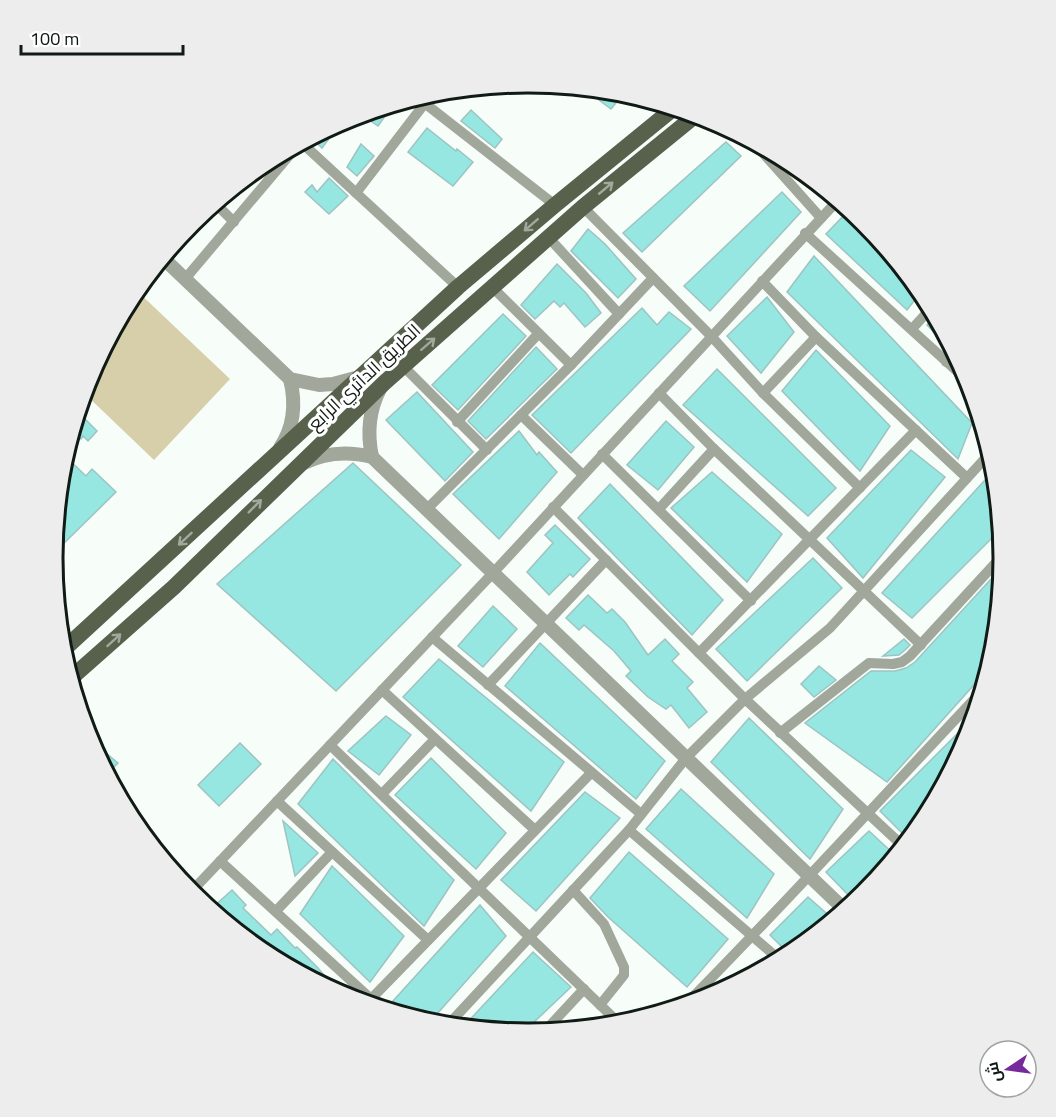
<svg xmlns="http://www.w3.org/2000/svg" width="1056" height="1117" viewBox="0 0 1056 1117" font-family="Georgia,Cairo,serif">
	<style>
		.green { fill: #d7cfa9 }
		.building { fill: #96e7e1; stroke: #9dc4c1; stroke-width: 1.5 }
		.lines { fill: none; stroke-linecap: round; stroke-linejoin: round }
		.minor { stroke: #a1a79a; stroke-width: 10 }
		.tertiary { stroke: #a1a79a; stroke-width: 14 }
		.primary { stroke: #57614c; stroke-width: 16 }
		.oneway { stroke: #a3a89d }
		.labels { text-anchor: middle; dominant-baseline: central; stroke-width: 6; stroke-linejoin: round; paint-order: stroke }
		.street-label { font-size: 18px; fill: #101b15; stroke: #fff }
		.rim { fill: none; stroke: #101b15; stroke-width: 3 }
	</style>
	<rect width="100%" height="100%" fill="#f7fdf9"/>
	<polygon class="green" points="136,290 230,379 154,460 84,393 89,376"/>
	<g class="building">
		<polygon points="583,88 621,92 624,93 611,109"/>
		<polygon points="393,105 378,126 361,114"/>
		<polygon points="471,110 502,139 495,148 461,121"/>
		<polygon points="427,128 456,151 457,149 473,162 453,186 408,152"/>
		<polygon points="324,131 331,136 322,148 313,139"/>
		<polygon points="726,142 741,156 642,252 623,233"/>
		<polygon points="361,144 374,156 357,176 347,167"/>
		<polygon points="329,178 348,196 329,214 305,192 312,185 317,192"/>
		<polygon points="782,192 801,212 710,311 684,286"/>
		<polygon points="849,210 864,223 921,292 907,310 826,234"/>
		<polygon points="588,229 605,244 636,279 618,298 571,251"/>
		<polygon points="814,256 972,423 958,459 787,292"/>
		<polygon points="557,264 586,293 601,313 585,327 564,303 560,307 554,301 535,319 521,305"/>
		<polygon points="767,297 794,332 761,373 727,336"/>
		<polygon points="642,308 657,325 669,312 691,329 571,453 532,415"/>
		<polygon points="503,314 526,336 458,410 432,385"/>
		<polygon points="935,316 951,347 949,348 927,325"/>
		<polygon points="536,347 557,369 486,439 468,421"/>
		<polygon points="816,350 890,426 860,471 782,391"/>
		<polygon points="717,369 836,488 808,516 683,405"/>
		<polygon points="417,392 473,452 445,481 386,420"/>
		<polygon points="78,412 97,431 88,441 83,436 81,439 78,436 76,439 71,434"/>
		<polygon points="666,421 694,447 658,490 627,465"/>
		<polygon points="519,431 537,455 539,452 557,472 499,539 453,494"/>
		<polygon points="911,450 945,477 863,578 827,538"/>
		<polygon points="65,456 86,476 92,469 116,492 53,554 62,465"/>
		<polygon points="353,463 461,565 336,691 217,584"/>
		<polygon points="995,469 1001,529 912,618 882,593"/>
		<polygon points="712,472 782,534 747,582 671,508"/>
		<polygon points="610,484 723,600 692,635 578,518"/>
		<polygon points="555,525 590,559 573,577 570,574 549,595 527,572 553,543 545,535"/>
		<polygon points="813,558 842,588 747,681 716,649"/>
		<polygon points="1003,566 994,652 989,668 887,782 805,723 871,671 895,671 906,668 915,662"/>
		<polygon points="588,595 607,613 612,609 625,622 648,655 665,639 679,654 672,661 693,682 687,688 707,712 689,728 671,705 666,709 648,697 626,676 631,671 614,651 584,625 579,630 566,618"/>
		<polygon points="493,606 517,629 483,667 458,646"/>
		<polygon points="904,639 910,645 905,650 899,655 883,656"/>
		<polygon points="540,643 665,761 636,799 505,686"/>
		<polygon points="439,659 564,762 531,811 403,697"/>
		<polygon points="819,666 836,680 814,697 801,684"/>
		<polygon points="386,716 411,735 379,775 348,751"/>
		<polygon points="749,718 843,809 810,859 711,762"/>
		<polygon points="963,728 969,733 967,741 923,823 909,840 880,811"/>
		<polygon points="88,738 118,763 107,774 89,740"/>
		<polygon points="240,743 261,764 219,806 198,785"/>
		<polygon points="431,758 506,833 476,869 395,795"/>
		<polygon points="333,759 454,880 424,926 298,804"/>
		<polygon points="681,789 774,874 747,918 646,829"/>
		<polygon points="585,792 620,818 536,911 501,880"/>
		<polygon points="283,821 318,853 295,876"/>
		<polygon points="869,831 896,856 864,895 855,902 826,872"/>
		<polygon points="629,852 728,939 687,987 608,917 590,898"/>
		<polygon points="332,866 404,936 370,982 300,914"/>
		<polygon points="232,890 246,905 243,908 271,935 277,929 295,948 297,947 318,968 341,995 264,954 210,910"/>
		<polygon points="808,897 834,920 790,955 770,935"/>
		<polygon points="480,905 506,936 429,1023 412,1018 393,1001"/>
		<polygon points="533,952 571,987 532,1024 493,1031 462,1028"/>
	</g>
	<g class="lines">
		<g class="minor">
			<polyline points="418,98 555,205"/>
			<polyline points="753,142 821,218"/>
			<polyline points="302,143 458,287"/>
			<polyline points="356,193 425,103"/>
			<polyline points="215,203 234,222"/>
			<polyline points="583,207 711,336 763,393 860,488"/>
			<polyline points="805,233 969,382"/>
			<polyline points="549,238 619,314"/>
			<polyline points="185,279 298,145"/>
			<polyline points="762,281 816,337 967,478"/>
			<polyline points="492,287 571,365"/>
			<polyline points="912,329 931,308"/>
			<polyline points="946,362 955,353"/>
			<polyline points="403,366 487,450"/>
			<polyline points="659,393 714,449 921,645"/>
			<polyline points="763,393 816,337"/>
			<polyline points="521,415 583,475"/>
			<polyline points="457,422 538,334"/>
			<polyline points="602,454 751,601"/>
			<polyline points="553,507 745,699 904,847"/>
			<polyline points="427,509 571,365 653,278"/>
			<polyline points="659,509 714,449"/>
			<polyline points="432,637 641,814"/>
			<polyline points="699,653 916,430"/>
			<polyline points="488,685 606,560"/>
			<polyline points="382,690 535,830"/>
			<polyline points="780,733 869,663 893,664 902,662 910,656 1003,555"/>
			<polyline points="330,745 621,1025"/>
			<polyline points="382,794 435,739"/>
			<polyline points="277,801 428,940"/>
			<polyline points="629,830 780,960"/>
			<polyline points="220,861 382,1009"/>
			<polyline points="573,890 604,924 624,967 624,975 600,1005"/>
			<polyline points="190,893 493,573 838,200"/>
			<polyline points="276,911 332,852"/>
			<polyline points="371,999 591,773"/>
			<path d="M684 1006C786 903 883 796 982 691"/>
			<polyline points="447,1026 629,830 686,758 745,699 830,628 990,453"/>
			<polyline points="544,1032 584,989"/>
		</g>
		<g class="tertiary">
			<polyline points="163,258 290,379 319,385 333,384 359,377"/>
			<path d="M280 448C294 427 296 403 290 379"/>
			<path d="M372 457C367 433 369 410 380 389"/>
			<path d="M304 463C326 452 348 451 372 457L845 910"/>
		</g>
		<g class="primary">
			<polyline points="62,651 458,287 555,205 674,108"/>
			<polyline points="70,679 174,587 384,383 583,207 696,115"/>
		</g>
	</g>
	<defs><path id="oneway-shaft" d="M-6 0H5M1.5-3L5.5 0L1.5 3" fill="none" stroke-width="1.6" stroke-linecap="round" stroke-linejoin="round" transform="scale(1.5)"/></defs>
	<g class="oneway">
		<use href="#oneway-shaft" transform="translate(606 188) rotate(-40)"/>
		<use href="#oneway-shaft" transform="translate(531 225) rotate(139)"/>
		<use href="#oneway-shaft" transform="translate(428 344) rotate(-41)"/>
		<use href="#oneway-shaft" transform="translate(255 506) rotate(-45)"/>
		<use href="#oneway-shaft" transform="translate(185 539) rotate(137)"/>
		<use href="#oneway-shaft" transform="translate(114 640) rotate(-42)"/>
	</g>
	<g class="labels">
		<g class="street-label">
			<text transform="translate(364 377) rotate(-43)">الطريق الدائري الرابع</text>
		</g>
	</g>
	<path d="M0 0H1056V1117H0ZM63 558a465 465 0 1 1 930 0a465 465 0 1 1-930 0Z" fill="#ecedec" fill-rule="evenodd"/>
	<path class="rim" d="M63 558a465 465 0 1 1 930 0a465 465 0 1 1-930 0Z"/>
	<g transform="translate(1008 1069) rotate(257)"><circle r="28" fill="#ffffff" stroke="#9fa4a1" stroke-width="1.5"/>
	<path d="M0-4.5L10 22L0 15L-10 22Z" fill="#762a9c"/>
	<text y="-9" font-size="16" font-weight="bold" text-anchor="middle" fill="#101b15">ش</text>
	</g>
	<path d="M21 45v9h162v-9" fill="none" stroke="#101b15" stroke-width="3"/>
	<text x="30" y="45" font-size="18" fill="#101b15" stroke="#ffffff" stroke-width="4.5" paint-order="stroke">100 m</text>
</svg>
